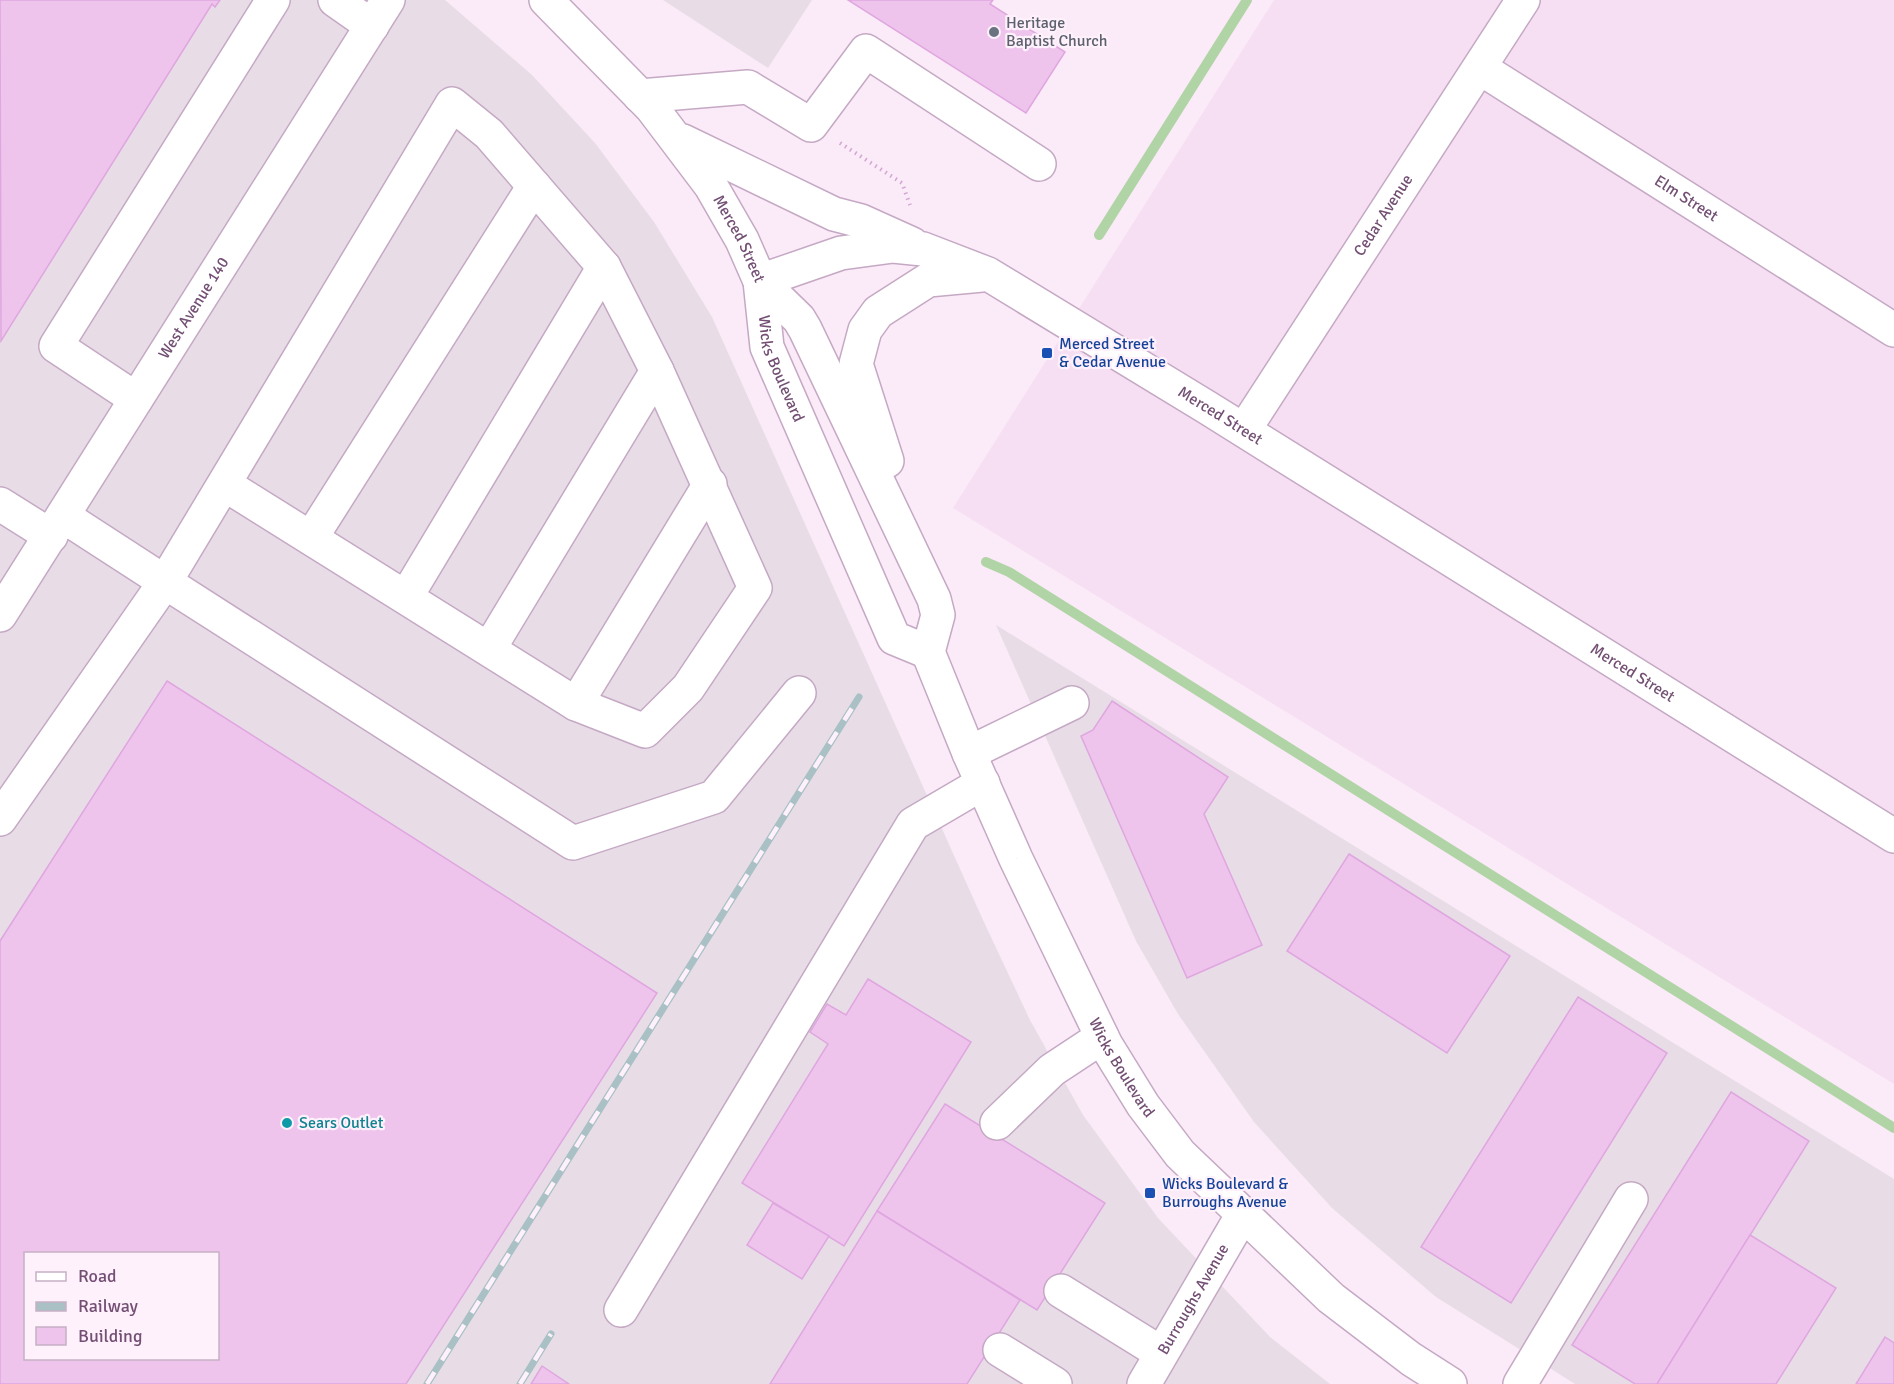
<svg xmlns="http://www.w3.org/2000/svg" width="1894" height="1384" viewBox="0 0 1894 1384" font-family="Signika,sans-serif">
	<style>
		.residential { fill: #f7dff3 }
		.industrial { fill: #e8dde7; fill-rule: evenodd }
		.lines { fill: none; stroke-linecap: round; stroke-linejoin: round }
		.stream { stroke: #b1d4a7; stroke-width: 10 }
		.building { fill: #eec4ed; stroke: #dfa6df; stroke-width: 1.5; fill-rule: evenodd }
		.minor-casing { stroke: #c5a9c4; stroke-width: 36 }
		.path { stroke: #d3a7d3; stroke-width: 4; stroke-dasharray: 1.5 4.5; stroke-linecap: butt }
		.minor { stroke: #fff; stroke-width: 33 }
		.rail-casing { stroke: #a9c0c5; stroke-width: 7 }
		.rail { stroke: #fef1fb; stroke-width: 4.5; stroke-dasharray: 14; stroke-linecap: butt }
		.worship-dot { fill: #6b7280; stroke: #fef1fb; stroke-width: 2 }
		.transit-dot { fill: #1a4fb4; stroke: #fef1fb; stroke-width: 2 }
		.culture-dot { fill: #0f9aa8; stroke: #fef1fb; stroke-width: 2 }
		.labels { text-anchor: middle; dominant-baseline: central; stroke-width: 4.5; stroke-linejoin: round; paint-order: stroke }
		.worship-label { font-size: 16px; fill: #5b616d; stroke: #fef1fb; text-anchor: start }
		.street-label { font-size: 16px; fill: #734f74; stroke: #fef1fb }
		.transit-label { font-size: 16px; fill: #164399; stroke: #fef1fb; text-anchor: start }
		.culture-label { font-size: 16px; fill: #0d838f; stroke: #fef1fb; text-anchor: start }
	</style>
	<rect width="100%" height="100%" fill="#fbeaf7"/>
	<polygon class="residential" points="1274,0 1894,0 1894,1084 953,508"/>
	<g class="industrial">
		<path d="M0 0H445L532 75 595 143 654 222 712 317 983 920 1030 1020 1083 1115 1158 1218 1270 1337 1330 1384H0ZM26 1254H218V1358H26Z"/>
		<polygon points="663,0 812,0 768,68"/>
		<polygon points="996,625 1894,1179 1894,1384 1575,1384 1436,1297 1332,1208 1254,1122 1178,1014 1136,941"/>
	</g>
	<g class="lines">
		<g class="stream">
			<polyline points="1099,235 1247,0"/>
			<polyline points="986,562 1009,572 1894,1128"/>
		</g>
	</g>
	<g class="building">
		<polygon points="0,0 220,0 215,7 212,4 1,341"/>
		<polygon points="848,0 993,0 990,4 1065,52 1026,113"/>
		<path d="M167 681 657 993 406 1384H0V941ZM26 1254H218V1358H26Z"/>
		<polygon points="1112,701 1228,777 1204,814 1262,945 1187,978 1081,736 1093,730"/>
		<polygon points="1349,854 1510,956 1447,1053 1287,951"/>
		<polygon points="868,979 971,1042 844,1246 742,1183 828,1044 810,1032 827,1004 846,1015"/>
		<polygon points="1578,997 1667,1053 1511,1303 1421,1247"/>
		<polygon points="1731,1092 1809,1141 1657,1384 1635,1384 1572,1345"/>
		<polygon points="945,1104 1105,1203 1037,1310 877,1211"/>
		<polygon points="773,1203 829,1236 802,1279 747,1245"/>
		<polygon points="877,1211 1020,1300 967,1384 770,1384"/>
		<polygon points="1750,1235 1836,1288 1776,1384 1657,1384"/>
		<polygon points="1885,1337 1894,1343 1894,1384 1856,1384"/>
		<polygon points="542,1366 569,1384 531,1384"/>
	</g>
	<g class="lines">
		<defs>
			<g id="minor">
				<polyline points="335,0 372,26"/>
				<path id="s1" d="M546 0 652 108 711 186 742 240 760 281 767 347 894 638 928 652"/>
				<path id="s2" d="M1480 68 1894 330"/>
				<polyline points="640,96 748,87 811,125 866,51 1039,164"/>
				<polyline points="683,141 834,214 861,221 912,244"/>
				<path id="s3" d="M760 281 799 319 805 329 934 599 938 615 928 652 969 753 1016 859 1106 1045 1143 1105 1180 1154 1331 1298 1411 1359 1450 1384"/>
				<path id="s4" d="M760 281 841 253 893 246 923 249 988 274 1208 408 1894 836"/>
				<polyline points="136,399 56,346 273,0"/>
				<path id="s5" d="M1244 430 1523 0"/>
				<polyline points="887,461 856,364 865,330 878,312 928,280 982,275"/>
				<polyline points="224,484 576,704 645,731 688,688 755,588 657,371 604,267 489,134 452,104 165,582 573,843 714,797 799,693"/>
				<polyline points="0,504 51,536"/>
				<polyline points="311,538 534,186"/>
				<polyline points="406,597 604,267"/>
				<path id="s6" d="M0 615 388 0"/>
				<polyline points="489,649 657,371"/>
				<polyline points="576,704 710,484"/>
				<polyline points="969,753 1072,703"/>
				<polyline points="0,819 165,582 63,516"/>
				<polyline points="997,1123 1052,1070 1102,1037"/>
				<polyline points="1061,1291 1161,1353"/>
				<polyline points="621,1310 913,824 983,783"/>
				<polyline points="1000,1350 1055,1384"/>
				<path id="s7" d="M1144 1384 1243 1214"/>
				<polyline points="1520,1384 1631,1199"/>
			</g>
		</defs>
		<use href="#minor" class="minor-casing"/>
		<polyline class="path" points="840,143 902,183 910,205"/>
		<use href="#minor" class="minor"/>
		<defs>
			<g id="rail">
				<polyline points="427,1384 859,697"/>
				<polyline points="520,1384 551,1334"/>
			</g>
		</defs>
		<use href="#rail" class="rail-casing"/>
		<use href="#rail" class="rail"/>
	</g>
	<circle class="worship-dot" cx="994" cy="32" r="6"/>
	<g class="transit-dot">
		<rect x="1041" y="347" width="12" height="12" rx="3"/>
		<rect x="1144" y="1187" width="12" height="12" rx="3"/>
	</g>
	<circle class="culture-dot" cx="287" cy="1123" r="6"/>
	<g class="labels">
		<g class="worship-label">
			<text x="1006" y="23">Heritage<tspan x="1006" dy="18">Baptist Church</tspan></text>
		</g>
		<g class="street-label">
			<text stroke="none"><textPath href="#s2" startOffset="244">Elm Street</textPath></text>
			<text stroke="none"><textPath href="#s5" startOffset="256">Cedar Avenue</textPath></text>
			<text stroke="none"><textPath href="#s1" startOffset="309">Merced Street</textPath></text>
			<text stroke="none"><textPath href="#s6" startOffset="363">West Avenue 140</textPath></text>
			<text stroke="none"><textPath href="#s1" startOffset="447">Wicks Boulevard</textPath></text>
			<text stroke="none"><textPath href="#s4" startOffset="510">Merced Street</textPath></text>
			<text stroke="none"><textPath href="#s4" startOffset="996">Merced Street</textPath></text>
			<text stroke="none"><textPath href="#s3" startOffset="879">Wicks Boulevard</textPath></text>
			<text stroke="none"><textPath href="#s7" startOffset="98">Burroughs Avenue</textPath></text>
		</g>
		<g class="transit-label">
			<text x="1059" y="344">Merced Street<tspan x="1059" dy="18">&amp; Cedar Avenue</tspan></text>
			<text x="1162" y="1184">Wicks Boulevard &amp;<tspan x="1162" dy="18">Burroughs Avenue</tspan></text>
		</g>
		<g class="culture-label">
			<text x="299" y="1123">Sears Outlet</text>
		</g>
	</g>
	<rect x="24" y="1252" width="195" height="108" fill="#fef1fb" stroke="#c6b0c5" stroke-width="1.5"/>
	<rect x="36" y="1272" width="30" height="9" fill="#ffffff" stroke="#c6b0c5" stroke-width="1.5"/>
	<text x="78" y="1282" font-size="18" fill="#734f74">Road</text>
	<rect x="36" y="1302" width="30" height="9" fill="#a9c0c5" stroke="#c6b0c5" stroke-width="1.5"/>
	<text x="78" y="1312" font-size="18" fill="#734f74">Railway</text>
	<rect x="36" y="1327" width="30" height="18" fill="#eec4ed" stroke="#c6b0c5" stroke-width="1.5"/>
	<text x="78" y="1342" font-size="18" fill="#734f74">Building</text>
</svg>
